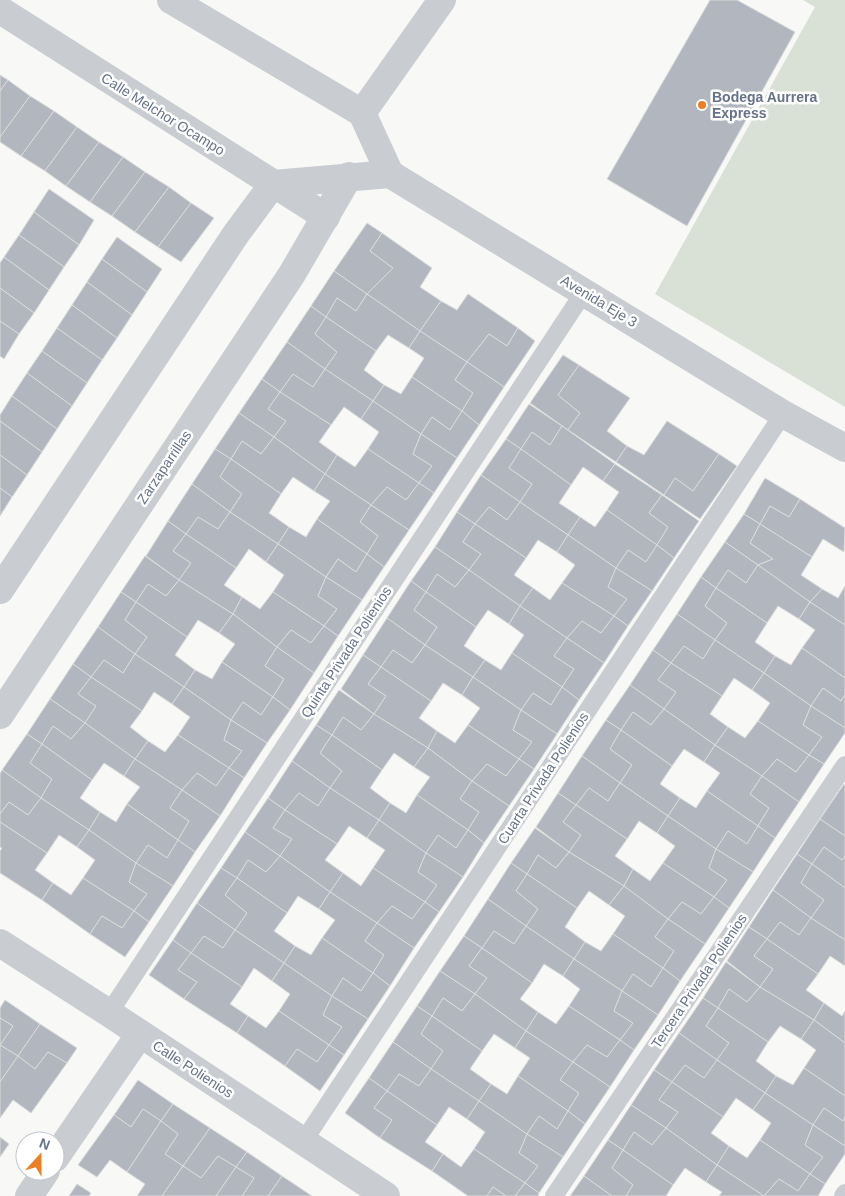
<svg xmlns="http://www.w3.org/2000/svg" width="845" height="1196" viewBox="0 0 845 1196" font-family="Arial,sans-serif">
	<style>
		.green { fill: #d9e1d7 }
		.building { fill: #b1b6bf; stroke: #dadbd9 }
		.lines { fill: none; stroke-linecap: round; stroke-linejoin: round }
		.service { stroke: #c9ccd0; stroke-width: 18 }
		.minor { stroke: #c9ccd0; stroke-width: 28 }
		.tertiary { stroke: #c9ccd0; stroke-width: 28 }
		.poi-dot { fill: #ec7f23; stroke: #fff; stroke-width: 2 }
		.labels { text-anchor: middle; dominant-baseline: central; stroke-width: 5; stroke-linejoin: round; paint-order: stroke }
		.poi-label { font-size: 14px; font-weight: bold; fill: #667289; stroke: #fff; text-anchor: start }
		.street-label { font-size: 14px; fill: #667289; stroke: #fff }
	</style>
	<rect width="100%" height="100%" fill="#f8f9f6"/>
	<polygon class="green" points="803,0 845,0 845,407 655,294 815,7"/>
	<g class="building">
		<polygon points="710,0 737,0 795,32 687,226 607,179"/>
		<polygon points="0,75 8,80 0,91"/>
		<polygon points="8,80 30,96 0,137 0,91"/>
		<polygon points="30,96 54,111 21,156 0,142 0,137"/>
		<polygon points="54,111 77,127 45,171 21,156"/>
		<polygon points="77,127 99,142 66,186 45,171"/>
		<polygon points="99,142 123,157 90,202 66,186"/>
		<polygon points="123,157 145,172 112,216 90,202"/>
		<polygon points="145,172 169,187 135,232 112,216"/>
		<polygon points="169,187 191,203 158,247 135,232"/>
		<polygon points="49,189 94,220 79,245 34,212"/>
		<polygon points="191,203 214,218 181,262 158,247"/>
		<polygon points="34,212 79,245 64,267 19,235"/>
		<polygon points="367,223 382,233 370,251 393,268 367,294 334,271"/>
		<polygon points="382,233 432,268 420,287 441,301 420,331 367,294 393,268 370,251"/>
		<polygon points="19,235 64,267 49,290 4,257"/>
		<polygon points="117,237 162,269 147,292 102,259"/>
		<polygon points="4,257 49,290 34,313 0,288 0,263"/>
		<polygon points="102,259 147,292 132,315 87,282"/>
		<polygon points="334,271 367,294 356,311 337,298 326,317 311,306"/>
		<polygon points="87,282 132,315 117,338 72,305"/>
		<polygon points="0,288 34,313 19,334 0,321"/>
		<polygon points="367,294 420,331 409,348 388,335 376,351 326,317 337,298 356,311"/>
		<polygon points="468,294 518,328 507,346 489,334 467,362 420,331 441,301 457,310"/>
		<polygon points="72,305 117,338 102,360 57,328"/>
		<polygon points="311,306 326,317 315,334 337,352 325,369 287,342"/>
		<polygon points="326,317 376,351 364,370 384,385 373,401 325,369 337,352 315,334"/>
		<polygon points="0,321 19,334 4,359 0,356"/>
		<polygon points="57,328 102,360 87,383 42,351"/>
		<polygon points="518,328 535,341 504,387 467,362 489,334 507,346"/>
		<polygon points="420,331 467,362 455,380 473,393 462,411 412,377 424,358 409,348"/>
		<polygon points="287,342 325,369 313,387 293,374 280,392 262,379"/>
		<polygon points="42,351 87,383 72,406 27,373"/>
		<polygon points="563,355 579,365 558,395 580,413 568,430 530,403"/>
		<polygon points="467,362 504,387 479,425 462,411 473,393 455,380"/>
		<polygon points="579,365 630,398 607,431 627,446 616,462 568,430 580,413 558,395"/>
		<polygon points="325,369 373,401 361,419 344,407 331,425 280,392 293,374 313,387"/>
		<polygon points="27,373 72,406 57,429 12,396"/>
		<polygon points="412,377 462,411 450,430 432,417 421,434 373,401 384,385 401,394"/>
		<polygon points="262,379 280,392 268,409 286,421 274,437 239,413"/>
		<polygon points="280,392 331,425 319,442 337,455 325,474 274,437 286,421 268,409"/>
		<polygon points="12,396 57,429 42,452 0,421 0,415"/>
		<polygon points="373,401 421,434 413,454 432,466 419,483 368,449 379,432 361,419"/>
		<polygon points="529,404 562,426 550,445 532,432 521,449 506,439"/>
		<polygon points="462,411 479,425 457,458 421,434 432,417 450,430"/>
		<polygon points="239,413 274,437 261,454 242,441 231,459 215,449"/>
		<polygon points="0,421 42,452 27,475 0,455"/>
		<polygon points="667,421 719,454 693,491 675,478 664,495 616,462 627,446 644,455"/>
		<polygon points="562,426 615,464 603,481 583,467 571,485 521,449 532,432 550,445"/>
		<polygon points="421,434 457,458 434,493 419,483 432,466 413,454"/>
		<polygon points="274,437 325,474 314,491 293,477 281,494 231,459 242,441 261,454"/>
		<polygon points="506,439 521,449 509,468 532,484 520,502 481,475"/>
		<polygon points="215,449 231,459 220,477 242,494 230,512 192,484"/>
		<polygon points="368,449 419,483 406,500 387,487 371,505 325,474 337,455 355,467"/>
		<polygon points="521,449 571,485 559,503 580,517 568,535 520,502 532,484 509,468"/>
		<polygon points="719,454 737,466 700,519 664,495 675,478 693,491"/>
		<polygon points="0,455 27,475 12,497 0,488"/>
		<polygon points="231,459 281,494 269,513 289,527 278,544 230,512 242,494 220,477"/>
		<polygon points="615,464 662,495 649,513 668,527 657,545 607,510 619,492 603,481"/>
		<polygon points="325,474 371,505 360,522 378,536 367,554 317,519 330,501 314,491"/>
		<polygon points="481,475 520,502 507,520 489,507 475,524 457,512"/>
		<polygon points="765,478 800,499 789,517 770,506 760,524 744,514"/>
		<polygon points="419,483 434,493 409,530 371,505 387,487 406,500"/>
		<polygon points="192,484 230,512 218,529 198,517 186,534 168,521"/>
		<polygon points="0,488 12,497 0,516"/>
		<polygon points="662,495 699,521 674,558 657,545 668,527 649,513"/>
		<polygon points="800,499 845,528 844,552 823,539 812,557 760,524 770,506 789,517"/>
		<polygon points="520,502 568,535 557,552 538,540 526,558 475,524 489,507 507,520"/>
		<polygon points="371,505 409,530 384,567 367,554 378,536 360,522"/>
		<polygon points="607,510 657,545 646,562 628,550 616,568 568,535 580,517 595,527"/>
		<polygon points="230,512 278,544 266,562 249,549 236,568 186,534 198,517 218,529"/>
		<polygon points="457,512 475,524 463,542 481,554 469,570 435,547"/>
		<polygon points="744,514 760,524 750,543 773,559 758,565 725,542"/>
		<polygon points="317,519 367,554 356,572 338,559 326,577 278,544 289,527 306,537"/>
		<polygon points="168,521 186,534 173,551 191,563 179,580 146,556"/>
		<polygon points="475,524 526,558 514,575 533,588 520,606 469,570 481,554 463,542"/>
		<polygon points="760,524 812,557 801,575 822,589 810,602 758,565 773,559 750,543"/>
		<polygon points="186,534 236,568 224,585 242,597 233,614 179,580 191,563 173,551"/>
		<polygon points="568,535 616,568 608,587 627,599 614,616 562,583 575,565 557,552"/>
		<polygon points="725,542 758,565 746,583 728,570 716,588 701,577"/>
		<polygon points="278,544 326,577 318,596 337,609 324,626 273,592 284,575 266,562"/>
		<polygon points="657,545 674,558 652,591 616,568 628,550 646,562"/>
		<polygon points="435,547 469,570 455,587 437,574 426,592 411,581"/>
		<polygon points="367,554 384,567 362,600 326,577 338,559 356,572"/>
		<polygon points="145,556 179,580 166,596 148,584 136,602 121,592"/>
		<polygon points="758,565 810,602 799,619 778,606 767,623 716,588 728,570 746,583"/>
		<polygon points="616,568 652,591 628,626 614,616 627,599 608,587"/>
		<polygon points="469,570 520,606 509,624 488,610 476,627 426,592 437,574 455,587"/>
		<polygon points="326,577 362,600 338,636 324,626 337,609 318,596"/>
		<polygon points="701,577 716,588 705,606 727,623 715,640 677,614"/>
		<polygon points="179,580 233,614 219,633 198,620 187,637 136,602 148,584 166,596"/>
		<polygon points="411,581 426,592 414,610 437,627 425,645 387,618"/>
		<polygon points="562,583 614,616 601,633 582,621 567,638 520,606 533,588 550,600"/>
		<polygon points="845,586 845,625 810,602 822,589 838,598"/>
		<polygon points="716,588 767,623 755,642 775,656 764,673 715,640 727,623 705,606"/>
		<polygon points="121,592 136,602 125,620 147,637 135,654 98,627"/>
		<polygon points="273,592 324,626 311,643 291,630 277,647 233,614 242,597 260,609"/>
		<polygon points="426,592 476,627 464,646 485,660 473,677 425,645 437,627 414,610"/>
		<polygon points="136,602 187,637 175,655 195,670 184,687 135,654 147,637 125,620"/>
		<polygon points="810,602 845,625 845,678 802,648 815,630 799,619"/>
		<polygon points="520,606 567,638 554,656 574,669 562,687 512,653 524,635 509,624"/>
		<polygon points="233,614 277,647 265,666 284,679 273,697 222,662 235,644 219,633"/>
		<polygon points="677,614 715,640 703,659 684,646 671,663 653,650"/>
		<polygon points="614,616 628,626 604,663 567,638 582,621 601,633"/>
		<polygon points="387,618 425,645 412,663 393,650 381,667 363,655"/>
		<polygon points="324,626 338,636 314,673 277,647 291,630 311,643"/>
		<polygon points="98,627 135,654 123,673 104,660 91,677 73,664"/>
		<polygon points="567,638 604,663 579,700 562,687 574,669 554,656"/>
		<polygon points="715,640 764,673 752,690 734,678 722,696 671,663 684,646 703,659"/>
		<polygon points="425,645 473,677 462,695 443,683 431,701 381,667 393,650 412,663"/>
		<polygon points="277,647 314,673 290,710 273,697 284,679 265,666"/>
		<polygon points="802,648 845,678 845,695 841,701 823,688 811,706 764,673 775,656 791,665"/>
		<polygon points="653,650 671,663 658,680 676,692 664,709 630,685"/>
		<polygon points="512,653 562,687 551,705 533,693 521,710 473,677 485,660 501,670"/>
		<polygon points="135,654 184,687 172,704 154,692 142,711 91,677 104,660 123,673"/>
		<polygon points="363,655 381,667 368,684 386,696 374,714 341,689"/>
		<polygon points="222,662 273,697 261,715 243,702 231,720 184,687 195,670 212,679"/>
		<polygon points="671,663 722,696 710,714 728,727 715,745 664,709 676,692 658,680"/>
		<polygon points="73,664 91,677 78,694 96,706 85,723 50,699"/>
		<polygon points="381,667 431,701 419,718 437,731 428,748 374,714 386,696 368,684"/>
		<polygon points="764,673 811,706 803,725 822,737 809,755 758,721 770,703 752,690"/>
		<polygon points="91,677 142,711 130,727 148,741 135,759 85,723 96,706 78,694"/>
		<polygon points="473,677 521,710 513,730 532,742 519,759 468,725 480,708 462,695"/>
		<polygon points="630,685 664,709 651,725 633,712 621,730 606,720"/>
		<polygon points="184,687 231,720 224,740 242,751 229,768 178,735 190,717 172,704"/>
		<polygon points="562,687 579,700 557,734 521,710 533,693 551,705"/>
		<polygon points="823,688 841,701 845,695 845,728 811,706"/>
		<polygon points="339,690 374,714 361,730 343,717 332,735 316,725"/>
		<polygon points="273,697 290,710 267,743 231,720 243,702 261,715"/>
		<polygon points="50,699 85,723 71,739 53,726 42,744 27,734"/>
		<polygon points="811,706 845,728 845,733 824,764 809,755 822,737 803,725"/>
		<polygon points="664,709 715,745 704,762 684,749 672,766 621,730 633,712 651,725"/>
		<polygon points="521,710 557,734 534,769 519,759 532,742 513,730"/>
		<polygon points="374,714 428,748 414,767 394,753 382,770 332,735 343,717 361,730"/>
		<polygon points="231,720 267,743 244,778 229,768 242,751 224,740"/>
		<polygon points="606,720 621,730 610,749 632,765 620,783 582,756"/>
		<polygon points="758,721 809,755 796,772 777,759 762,776 715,745 728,727 745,738"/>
		<polygon points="85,723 135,759 124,776 104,763 92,780 42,744 53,726 71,739"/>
		<polygon points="316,725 332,735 320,753 342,771 330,788 292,761"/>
		<polygon points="468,725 519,759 506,776 487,764 472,781 428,748 437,731 455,743"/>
		<polygon points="621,730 672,766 660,784 680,798 668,816 620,783 632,765 610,749"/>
		<polygon points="27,734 42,744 30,763 52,779 41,798 2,770"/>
		<polygon points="178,735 229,768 216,786 197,773 182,790 135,759 148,741 165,752"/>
		<polygon points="332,735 382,770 370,788 390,803 379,820 330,788 342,771 320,753"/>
		<polygon points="42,744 92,780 80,798 100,812 89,830 41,798 52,779 30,763"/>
		<polygon points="715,745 762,776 750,794 769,808 758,826 707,791 720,773 704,762"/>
		<polygon points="428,748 472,781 460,799 479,812 468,830 417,795 430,777 414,767"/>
		<polygon points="809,755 824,764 799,802 762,776 777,759 796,772"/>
		<polygon points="582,756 620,783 608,801 589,788 576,805 558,793"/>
		<polygon points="135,759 182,790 170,808 189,821 178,840 127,804 140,787 124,776"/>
		<polygon points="519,759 534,769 509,806 472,781 487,764 506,776"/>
		<polygon points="292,761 330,788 318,806 299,793 285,810 268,798"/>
		<polygon points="229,768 244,778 220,816 182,790 197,773 216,786"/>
		<polygon points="2,770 41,798 28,815 9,802 0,814 0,774"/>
		<polygon points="762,776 799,802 775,838 758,826 769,808 750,794"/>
		<polygon points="472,781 509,806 484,843 468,830 479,812 460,799"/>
		<polygon points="620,783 668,816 657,833 639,821 627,839 576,805 589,788 608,801"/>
		<polygon points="844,784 845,785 845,836 820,819"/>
		<polygon points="330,788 379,820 367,838 349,826 337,844 285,810 299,793 318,806"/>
		<polygon points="182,790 220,816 195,852 178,840 189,821 170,808"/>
		<polygon points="707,791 758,826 747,844 728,831 716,849 668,816 680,798 696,808"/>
		<polygon points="558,793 576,805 563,822 581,835 569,852 536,827"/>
		<polygon points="417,795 468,830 456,848 438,835 426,853 379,820 390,803 406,813"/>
		<polygon points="41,798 89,830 77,847 59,835 47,853 0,822 0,814 9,802 28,815"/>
		<polygon points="268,798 285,810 273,828 292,839 280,856 245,832"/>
		<polygon points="127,804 178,840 167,858 148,845 136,863 89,830 100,812 116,822"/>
		<polygon points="576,805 627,839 615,856 633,869 624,886 569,852 581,835 563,822"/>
		<polygon points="285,810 337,844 325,860 343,873 330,892 280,856 292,839 273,828"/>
		<polygon points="668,816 716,849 709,868 727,880 714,897 663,863 675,846 657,833"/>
		<polygon points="820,819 845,836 845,856 842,860 824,847 812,864 797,854"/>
		<polygon points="379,820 426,853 418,872 437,885 425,902 373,868 385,850 367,838"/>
		<polygon points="0,822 47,853 35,870 53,883 42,900 0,873 0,851 2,848 0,847"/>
		<polygon points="758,826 775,838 753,872 716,849 728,831 747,844"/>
		<polygon points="535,828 569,852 556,868 538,855 527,874 511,863"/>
		<polygon points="89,830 136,863 129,882 147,894 134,911 83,878 95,860 77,847"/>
		<polygon points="468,830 484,843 463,877 426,853 438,835 456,848"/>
		<polygon points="245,832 280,856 266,872 248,860 237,878 221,868"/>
		<polygon points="178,840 195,852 173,886 136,863 148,845 167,858"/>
		<polygon points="824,847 842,860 845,856 845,888 812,864"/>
		<polygon points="716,849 753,872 729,908 714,897 727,880 709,868"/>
		<polygon points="569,852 624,886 609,905 589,891 577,908 527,874 538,855 556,868"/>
		<polygon points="426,853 463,877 439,912 425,902 437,885 418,872"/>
		<polygon points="797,854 812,864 801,883 824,900 811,918 773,890"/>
		<polygon points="280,856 330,892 319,909 298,896 287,913 237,878 248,860 266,872"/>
		<polygon points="136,863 173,886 149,922 134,911 147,894 129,882"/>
		<polygon points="511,863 527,874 516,891 538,909 526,926 488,899"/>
		<polygon points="663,863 714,897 701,914 682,902 668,919 624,886 633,869 650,881"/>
		<polygon points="812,864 845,888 845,940 811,918 824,900 801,883"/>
		<polygon points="221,868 237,878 225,895 247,913 235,930 197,903"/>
		<polygon points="373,868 425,902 412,919 392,906 377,923 330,892 343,873 361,886"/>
		<polygon points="527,874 577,908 565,927 585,942 574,959 526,926 538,909 516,891"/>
		<polygon points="83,878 134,911 122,928 102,916 90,934 42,900 53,883 71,895"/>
		<polygon points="237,878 287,913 274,931 295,946 284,963 235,930 247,913 225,895"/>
		<polygon points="624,886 668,919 655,937 674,951 663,968 613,934 625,916 609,905"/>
		<polygon points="773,890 811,918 799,935 780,922 767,939 749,927"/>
		<polygon points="330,892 377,923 365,941 384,955 373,973 322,938 335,920 319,909"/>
		<polygon points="714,897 729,908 705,944 668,919 682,902 701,914"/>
		<polygon points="488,899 526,926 514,944 494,931 482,948 464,936"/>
		<polygon points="425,902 439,912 414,948 377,923 392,906 412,919"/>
		<polygon points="197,903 235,930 223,948 204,936 191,953 173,940"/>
		<polygon points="134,911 149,922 125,957 90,934 102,916 122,928"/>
		<polygon points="811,918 845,940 845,966 830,956 818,974 767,939 780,922 799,935"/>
		<polygon points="668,919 705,944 680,981 663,968 674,951 655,937"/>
		<polygon points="377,923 414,948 390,986 373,973 384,955 365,941"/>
		<polygon points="526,926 574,959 563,976 544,964 532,983 482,948 494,931 514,944"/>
		<polygon points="749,927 767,939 754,956 773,969 760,987 727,961"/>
		<polygon points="235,930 284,963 272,981 254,968 242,987 191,953 204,936 223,948"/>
		<polygon points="613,934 663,968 651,987 633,974 622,991 574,959 585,942 601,951"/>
		<polygon points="464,936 482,948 469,966 487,978 475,994 440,971"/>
		<polygon points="322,938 373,973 361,991 343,978 332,996 284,963 295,946 311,955"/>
		<polygon points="767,939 818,974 806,990 824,1003 814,1020 760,987 773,969 754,956"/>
		<polygon points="173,940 191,953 178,970 197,982 184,999 149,975"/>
		<polygon points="482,948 532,983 520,999 538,1012 526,1031 475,994 487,978 469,966"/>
		<polygon points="191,953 242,987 230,1004 248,1016 237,1033 184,999 197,982 178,970"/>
		<polygon points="574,959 622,991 614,1011 633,1023 620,1040 569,1006 580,989 563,976"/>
		<polygon points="726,962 760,987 747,1002 729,989 718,1008 703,998"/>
		<polygon points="284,963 332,996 323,1015 342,1027 329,1045 279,1011 290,994 272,981"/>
		<polygon points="663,968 680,981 658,1015 622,991 633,974 651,987"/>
		<polygon points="440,971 475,994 462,1011 443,998 432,1016 417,1006"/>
		<polygon points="373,973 390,986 368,1019 332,996 343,978 361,991"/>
		<polygon points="760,987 814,1020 801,1039 780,1026 768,1042 718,1008 729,989 747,1002"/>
		<polygon points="622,991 658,1015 634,1050 620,1040 633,1023 614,1011"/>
		<polygon points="475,994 526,1031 515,1048 494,1034 482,1051 432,1016 443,998 462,1011"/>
		<polygon points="332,996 368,1019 344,1055 329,1045 342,1027 323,1015"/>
		<polygon points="703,998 718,1008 706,1026 729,1043 717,1060 679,1033"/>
		<polygon points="5,1000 40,1024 18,1056 0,1045 13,1026 0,1018 0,1008"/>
		<polygon points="824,1003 842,1016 845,1011 845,1043 814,1020"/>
		<polygon points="417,1006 432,1016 421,1034 443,1051 431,1069 393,1042"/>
		<polygon points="569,1006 620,1040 607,1057 587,1045 573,1062 526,1031 538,1012 556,1024"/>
		<polygon points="718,1008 768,1042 756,1061 776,1076 765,1093 717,1060 729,1043 706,1026"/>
		<polygon points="279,1011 329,1045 317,1062 297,1049 285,1066 237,1033 248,1016 266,1028"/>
		<polygon points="432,1016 482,1051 470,1069 491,1084 479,1101 431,1069 443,1051 421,1034"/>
		<polygon points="0,1018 13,1026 0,1045 18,1056 0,1082"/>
		<polygon points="814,1020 845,1043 845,1096 804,1068 816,1050 801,1039"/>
		<polygon points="40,1024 77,1048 67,1063 48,1052 35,1069 18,1056"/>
		<polygon points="526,1031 573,1062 560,1080 579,1093 568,1111 518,1076 530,1058 515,1048"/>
		<polygon points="679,1033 717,1060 704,1078 685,1065 672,1082 654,1070"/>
		<polygon points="620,1040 634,1050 610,1087 573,1062 587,1045 607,1057"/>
		<polygon points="393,1042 431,1069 419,1086 399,1074 387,1091 369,1078"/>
		<polygon points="329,1045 344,1055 320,1091 285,1066 297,1049 317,1062"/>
		<polygon points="48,1052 67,1063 31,1113 13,1100 0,1118 0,1082 18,1056 35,1069"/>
		<polygon points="717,1060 765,1093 753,1110 736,1098 723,1117 672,1082 685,1065 704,1078"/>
		<polygon points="573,1062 610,1087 585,1124 568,1111 579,1093 560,1080"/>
		<polygon points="804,1068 845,1096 845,1117 843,1121 824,1108 813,1125 765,1093 776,1076 793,1085"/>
		<polygon points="431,1069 479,1101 467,1119 449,1107 437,1125 387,1091 399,1074 419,1086"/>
		<polygon points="654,1070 672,1082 659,1100 678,1112 666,1128 631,1105"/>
		<polygon points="518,1076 568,1111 557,1129 539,1116 527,1134 479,1101 491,1084 507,1094"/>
		<polygon points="369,1078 387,1091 374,1108 392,1120 380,1138 345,1113"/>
		<polygon points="138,1080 173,1104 161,1121 143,1109 131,1127 114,1115"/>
		<polygon points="672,1082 723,1117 711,1133 729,1146 717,1165 666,1128 678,1112 659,1100"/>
		<polygon points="387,1091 437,1125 425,1142 443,1154 432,1171 380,1138 392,1120 374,1108"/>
		<polygon points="765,1093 813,1125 805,1145 823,1157 810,1174 760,1140 771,1123 753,1110"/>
		<polygon points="479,1101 527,1134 519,1153 538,1166 525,1183 474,1149 485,1132 467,1119"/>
		<polygon points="173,1104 210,1128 183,1166 165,1154 178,1134 161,1121"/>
		<polygon points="631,1105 666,1128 652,1145 634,1132 623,1150 608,1140"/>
		<polygon points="824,1108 843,1121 845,1117 845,1146 813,1125"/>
		<polygon points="143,1109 161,1121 127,1172 110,1160 97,1177 78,1165 114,1115 131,1127"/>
		<polygon points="568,1111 585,1124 563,1157 527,1134 539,1116 557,1129"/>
		<polygon points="161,1121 178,1134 165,1154 183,1166 162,1196 137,1196 145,1184 127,1172"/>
		<polygon points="813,1125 845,1146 845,1154 825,1184 810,1174 823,1157 805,1145"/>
		<polygon points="210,1128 247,1152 236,1167 218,1156 201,1178 183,1166"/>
		<polygon points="666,1128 717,1165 706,1182 685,1168 673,1185 623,1150 634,1132 652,1145"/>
		<polygon points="527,1134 563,1157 539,1193 525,1183 538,1166 519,1153"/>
		<polygon points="0,1137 9,1144 0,1157"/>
		<polygon points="608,1140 623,1150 612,1168 633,1185 626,1196 612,1196 584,1176"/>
		<polygon points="760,1140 810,1174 798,1191 779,1179 764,1196 717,1165 729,1146 747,1158"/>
		<polygon points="474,1149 525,1183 515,1196 506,1196 493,1187 487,1196 468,1196 432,1171 443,1154 461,1167"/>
		<polygon points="623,1150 673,1185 666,1196 626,1196 633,1185 612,1168"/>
		<polygon points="247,1152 282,1176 268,1196 242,1196 254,1178 236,1167"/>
		<polygon points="218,1156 236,1167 216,1196 162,1196 183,1166 201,1178"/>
		<polygon points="717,1165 764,1196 719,1196 722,1192 706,1182"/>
		<polygon points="236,1167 254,1178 242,1196 216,1196"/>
		<polygon points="810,1174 825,1184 818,1196 764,1196 779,1179 798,1191"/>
		<polygon points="282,1176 312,1196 268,1196"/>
		<polygon points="584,1176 612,1196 570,1196"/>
		<polygon points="525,1183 539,1193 538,1196 515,1196"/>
		<polygon points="77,1184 91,1193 89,1196 69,1196"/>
		<polygon points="493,1187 506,1196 487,1196"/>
	</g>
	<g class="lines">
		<g class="service">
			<polyline points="109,1013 584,292"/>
			<polyline points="303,1142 783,414"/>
			<polyline points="554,1196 845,765"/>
			<polyline points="843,1196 845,1193"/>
		</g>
		<g class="minor">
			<polyline points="171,0 362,113"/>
			<polyline points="390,174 362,113 442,0"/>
			<polyline points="0,943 109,1013 386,1196"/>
			<polyline points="55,1158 140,1034"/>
			<polyline points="29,1196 46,1171"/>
		</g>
		<g class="tertiary">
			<polyline points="0,10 326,217"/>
			<polyline points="0,590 236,234 273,184 390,174 783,414 845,448"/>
			<polyline points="0,715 292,274 349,176"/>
		</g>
	</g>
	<circle class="poi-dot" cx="702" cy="105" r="5"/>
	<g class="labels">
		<g class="poi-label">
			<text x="712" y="97">Bodega Aurrera<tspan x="712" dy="16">Express</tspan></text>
		</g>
		<g class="street-label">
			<text transform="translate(163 114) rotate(32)">Calle Melchor Ocampo</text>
			<text transform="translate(599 301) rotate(31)">Avenida Eje 3</text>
			<text transform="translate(164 467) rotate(-56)">Zarzaparrillas</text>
			<text transform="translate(346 652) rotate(-57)">Quinta Privada Polienios</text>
			<text transform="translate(543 778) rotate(-57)">Cuarta Privada Polienios</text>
			<text transform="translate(699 981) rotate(-56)">Tercera Privada Polienios</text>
			<text transform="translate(193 1069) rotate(33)">Calle Polienios</text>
		</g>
	</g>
	<g transform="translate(40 1156) rotate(21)"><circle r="24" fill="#ffffff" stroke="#c2c7d0"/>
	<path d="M0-4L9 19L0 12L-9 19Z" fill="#ec7f23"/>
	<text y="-8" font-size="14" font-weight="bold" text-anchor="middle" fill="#667289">N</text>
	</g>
</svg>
